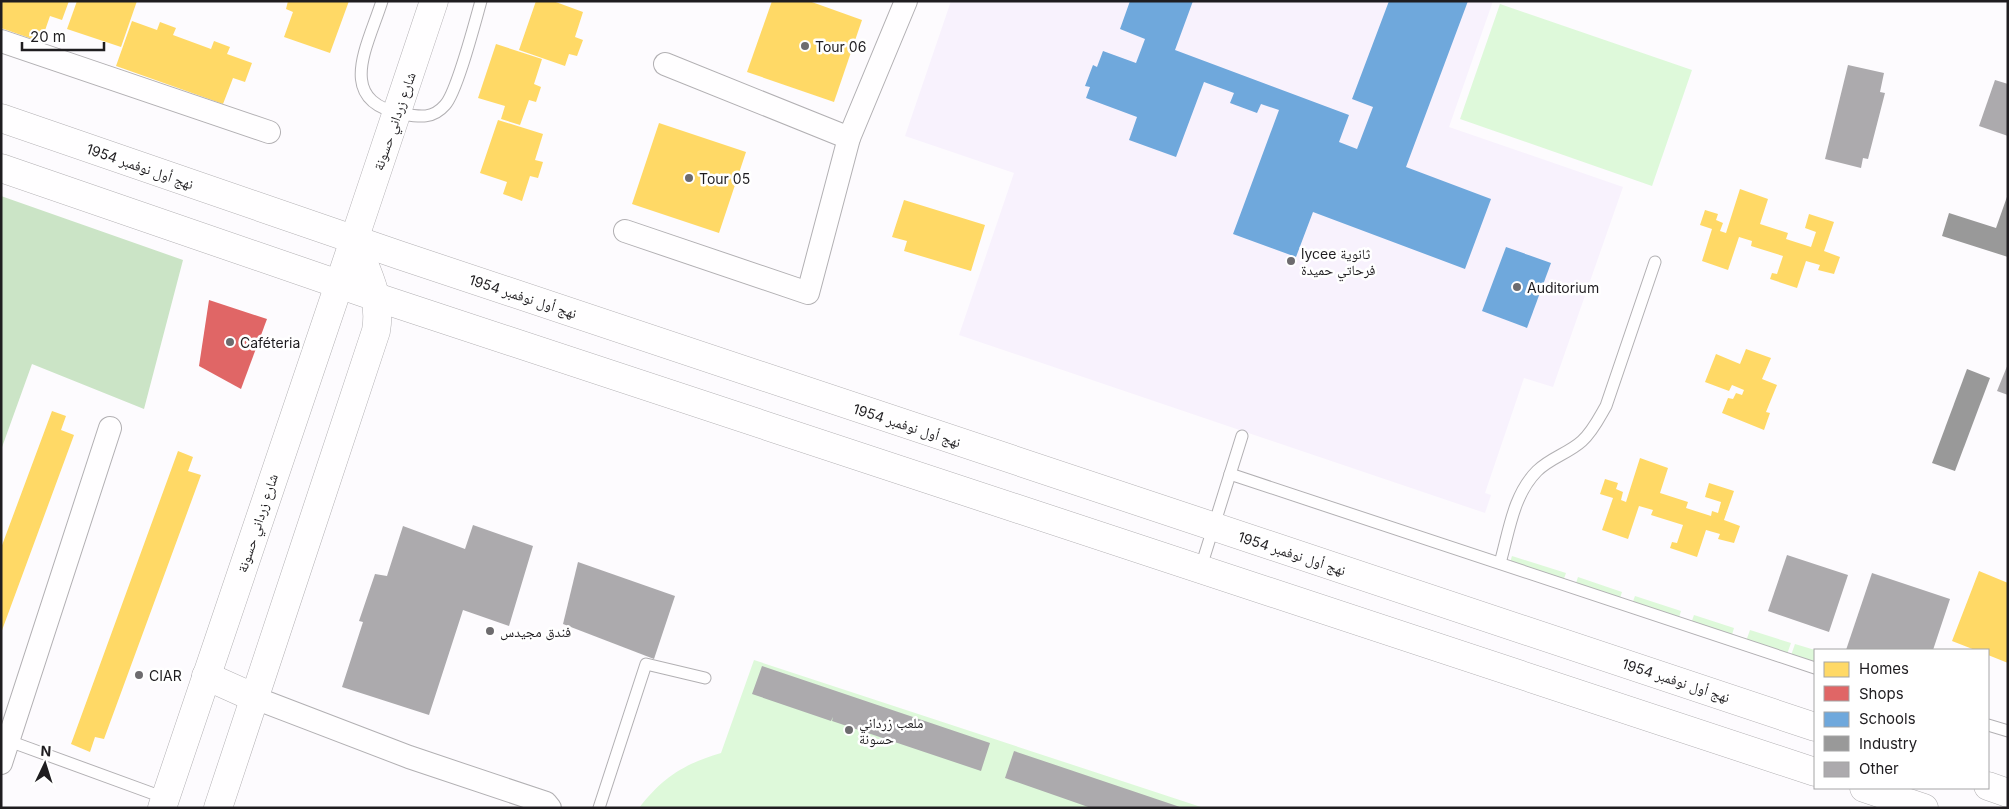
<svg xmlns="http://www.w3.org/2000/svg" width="2009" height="809" viewBox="0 0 2009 809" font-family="Inter,'Noto Naskh Arabic',sans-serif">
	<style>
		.built { fill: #f8f2fd }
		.green { fill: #def9da }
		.forest { fill: #cbe4c6 }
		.homes { fill: #ffd966 }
		.shops { fill: #e06666 }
		.schools { fill: #6fa8dc }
		.industry { fill: #999 }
		.building { fill: #acaaad }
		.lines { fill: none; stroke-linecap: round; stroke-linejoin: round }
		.service-casing { stroke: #b2b0b3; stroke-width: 13 }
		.minor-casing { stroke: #b2b0b3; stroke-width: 24 }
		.secondary-casing { stroke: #b2b0b3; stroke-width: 29 }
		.primary-casing { stroke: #b2b0b3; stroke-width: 29 }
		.trunk-casing { stroke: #b2b0b3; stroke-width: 29 }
		.service { stroke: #fffeff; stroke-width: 11 }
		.minor { stroke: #fffeff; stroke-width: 22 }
		.secondary { stroke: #fffeff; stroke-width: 28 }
		.primary { stroke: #fffeff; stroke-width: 28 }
		.trunk { stroke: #fffeff; stroke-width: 28 }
		.poi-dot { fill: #6d6b6e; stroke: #fff; stroke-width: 2 }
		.labels { text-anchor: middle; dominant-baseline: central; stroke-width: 5; stroke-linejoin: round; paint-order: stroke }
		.poi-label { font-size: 14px; fill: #1f1d20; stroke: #fff; text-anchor: start }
		.street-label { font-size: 14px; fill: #1f1d20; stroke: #fff }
	</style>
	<rect width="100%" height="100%" fill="#fdfbfe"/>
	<polygon class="built" points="951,1 1493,1 1449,127 1623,187 1553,387 1524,378 1485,493 1491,495 1485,513 959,335 1014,173 905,136"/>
	<g class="green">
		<polygon points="1500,4 1692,70 1652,186 1460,119"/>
		<polygon points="1512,556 1566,573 1561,587 1508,569"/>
		<polygon points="1578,577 1622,592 1617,607 1573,592"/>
		<polygon points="1635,596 1681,611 1676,627 1629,612"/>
		<polygon points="1694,615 1734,628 1729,645 1688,632"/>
		<polygon points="1750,630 1791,643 1785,660 1744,647"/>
		<polygon points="1795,644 1815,650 1815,669 1789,661"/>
		<path d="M754 660 1204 808H639C663 777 684 764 721 753Z"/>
	</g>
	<polygon class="forest" points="1,196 183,260 144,409 32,364 1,450"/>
	<g class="homes">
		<polygon points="1,1 69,1 62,20 50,16 41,42 1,28"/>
		<polygon points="77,1 137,1 121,47 67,29"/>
		<polygon points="288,1 349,1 330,53 284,37 293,12 286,9"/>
		<polygon points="536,1 553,1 583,12 575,37 583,40 577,56 569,54 565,66 519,50"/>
		<polygon points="772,1 809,1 862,20 834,102 747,72"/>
		<polygon points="132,21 157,30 160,22 176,28 173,35 211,49 214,41 230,47 227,54 252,63 245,82 233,78 223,104 116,66"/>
		<polygon points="496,44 542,59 534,84 541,87 536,102 529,100 520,125 501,119 505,106 478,98"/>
		<polygon points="498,120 543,134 535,160 543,162 538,178 530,176 522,201 503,194 507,182 480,173"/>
		<polygon points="659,123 746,152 719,233 632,204"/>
		<polygon points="1740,189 1768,199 1760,224 1788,233 1786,239 1811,247 1816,232 1805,228 1809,214 1834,222 1824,251 1840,257 1834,274 1818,270 1820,265 1806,261 1797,288 1770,279 1772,273 1777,274 1783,256 1751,246 1752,241 1739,237 1728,270 1702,261 1712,229 1700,225 1705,210 1718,214 1716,220 1723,223 1720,231 1726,233"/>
		<polygon points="904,200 985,225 971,271 904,251 907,241 892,237"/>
		<polygon points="1746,349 1771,358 1762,379 1777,385 1766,412 1770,413 1764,430 1722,413 1728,398 1733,399 1736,393 1742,395 1744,390 1732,385 1729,391 1705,382 1716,354 1740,364"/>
		<polygon points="52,411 66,416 61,430 74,435 1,633 1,548"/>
		<polygon points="178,451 193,457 188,471 201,475 104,739 95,737 90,752 71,744"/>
		<polygon points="1640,458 1668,468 1660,493 1688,502 1686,508 1711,516 1712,511 1718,513 1721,502 1705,497 1709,483 1734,491 1724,520 1740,526 1734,543 1718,539 1720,534 1706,530 1697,557 1670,548 1672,542 1677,543 1683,525 1651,515 1653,510 1639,506 1628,539 1602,530 1613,498 1600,494 1605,479 1618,483 1616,489 1623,492 1621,500 1626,502"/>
		<polygon points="1979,571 2008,583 2008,663 1988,655 1988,650 1975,650 1952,641"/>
	</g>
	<polygon class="shops" points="209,300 267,319 241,389 199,366"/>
	<g class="schools">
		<polygon points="1130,1 1193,1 1175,50 1349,115 1339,142 1357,149 1373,107 1352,99 1389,1 1468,1 1406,167 1491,199 1465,269 1313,212 1296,257 1233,234 1279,110 1261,104 1257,113 1230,103 1234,93 1204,82 1176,157 1129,140 1137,117 1086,98 1090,87 1085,86 1093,65 1097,67 1103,51 1136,63 1145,39 1120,29"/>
		<polygon points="1506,247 1551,263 1527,328 1482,311"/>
	</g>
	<g class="industry">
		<polygon points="2008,194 2008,257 1942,236 1949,213 1996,228"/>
		<polygon points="1967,369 1990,378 1955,471 1932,463"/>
	</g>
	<g class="building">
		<polygon points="1848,65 1884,73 1880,92 1885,93 1868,159 1863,158 1861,168 1825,159"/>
		<polygon points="1995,80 2008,84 2008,136 1979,126"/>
		<polygon points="2008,364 2008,395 1997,391"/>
		<polygon points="473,525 533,546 509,626 463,610 429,715 342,687 363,622 359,621 375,574 387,576 403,526 465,549"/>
		<polygon points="1787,555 1848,575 1829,632 1768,611"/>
		<polygon points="578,562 675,596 654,659 563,624"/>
		<polygon points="1872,573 1950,599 1933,650 1846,650"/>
		<polygon points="762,666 990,743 981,771 832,721 833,717 831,721 752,694"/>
		<polygon points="1014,751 1180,807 1180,808 1091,808 1074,802 1005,778"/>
	</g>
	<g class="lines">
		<defs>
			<g id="service">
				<path d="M382 1C368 46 334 101 403 114 420 117 433 119 445 105 457 92 475 22 481 1"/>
				<polyline points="1230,474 1815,668"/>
				<path d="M1500 563C1509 532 1513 495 1537 471 1550 458 1569 453 1582 441 1593 431 1599 418 1606 406L1655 262"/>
				<polyline points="1200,570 1242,436"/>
				<polyline points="1988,725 2008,731"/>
				<polyline points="9,741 165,798"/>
				<polyline points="599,808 646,664 705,678"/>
			</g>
			<g id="minor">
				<polyline points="1,41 269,132"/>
				<polyline points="665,64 849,138"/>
				<polyline points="625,231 808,293 849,138 906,1"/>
				<polyline points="255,698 409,757 546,803 550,808"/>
				<polyline points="1,763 110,428"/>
			</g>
			<polyline id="secondary" points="354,240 434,1"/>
			<g id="primary">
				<polyline points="206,676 255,698"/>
				<polyline points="162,808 354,240"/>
				<path d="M218 808 376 331C382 297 366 270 354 240"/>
			</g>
			<g id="trunk">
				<polyline points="1,118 399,255 1815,727"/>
				<polyline points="1,168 376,297 1815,772"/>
				<polyline points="1988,786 2008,793"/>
				<polyline points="1864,788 1924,808"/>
			</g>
		</defs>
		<use href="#service" class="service-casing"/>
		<use href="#minor" class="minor-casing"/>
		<use href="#secondary" class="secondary-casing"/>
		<use href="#primary" class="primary-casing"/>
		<use href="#trunk" class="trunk-casing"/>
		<use href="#service" class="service"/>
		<use href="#minor" class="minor"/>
		<use href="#secondary" class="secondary"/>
		<use href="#primary" class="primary"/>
		<use href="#trunk" class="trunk"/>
	</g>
	<g class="poi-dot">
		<circle cx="805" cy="46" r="5"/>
		<circle cx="689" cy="178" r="5"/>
		<circle cx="1291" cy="261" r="5"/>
		<circle cx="1517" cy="287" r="5"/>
		<circle cx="230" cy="342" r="5"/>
		<circle cx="490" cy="631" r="5"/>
		<circle cx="139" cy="675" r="5"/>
		<circle cx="849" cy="730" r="5"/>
	</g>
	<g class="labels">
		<g class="poi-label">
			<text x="815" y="46">Tour 06</text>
			<text x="699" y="178">Tour 05</text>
			<text x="1301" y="253">lycee ثانوية<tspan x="1301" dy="16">فرحاتي حميدة</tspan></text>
			<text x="1527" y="287">Auditorium</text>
			<text x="240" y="342">Caféteria</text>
			<text x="500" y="631">فندق مجيدس</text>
			<text x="149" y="675">CIAR</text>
			<text x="859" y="722">ملعب زرداني<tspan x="859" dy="16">حسونة</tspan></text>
		</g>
		<g class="street-label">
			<text transform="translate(394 121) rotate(-71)">شارع زرداني حسونة</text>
			<text transform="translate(140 166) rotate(19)">نهج أول نوفمبر 1954</text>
			<text transform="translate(523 296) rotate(18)">نهج أول نوفمبر 1954</text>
			<text transform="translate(907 425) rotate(18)">نهج أول نوفمبر 1954</text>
			<text transform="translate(257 523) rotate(-72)">شارع زرداني حسونة</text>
			<text transform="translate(1292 553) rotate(18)">نهج أول نوفمبر 1954</text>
			<text transform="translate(1676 680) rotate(18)">نهج أول نوفمبر 1954</text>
		</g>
	</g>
	<rect width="2009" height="809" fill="none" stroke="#1f1d20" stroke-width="5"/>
	<rect x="1814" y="649" width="175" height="140" fill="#ffffff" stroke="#a5a5a6"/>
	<rect x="1824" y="662" width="25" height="15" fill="#ffd966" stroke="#a5a5a6"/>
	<text x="1859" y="674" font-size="15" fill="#1f1d20">Homes</text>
	<rect x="1824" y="686" width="25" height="15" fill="#e06666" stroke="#a5a5a6"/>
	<text x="1859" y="699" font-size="15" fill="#1f1d20">Shops</text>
	<rect x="1824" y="712" width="25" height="15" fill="#6fa8dc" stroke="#a5a5a6"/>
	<text x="1859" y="724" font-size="15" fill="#1f1d20">Schools</text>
	<rect x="1824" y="736" width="25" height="15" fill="#999999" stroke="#a5a5a6"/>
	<text x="1859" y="749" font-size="15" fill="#1f1d20">Industry</text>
	<rect x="1824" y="762" width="25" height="15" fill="#acaaad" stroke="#a5a5a6"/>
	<text x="1859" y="774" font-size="15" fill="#1f1d20">Other</text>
	<g transform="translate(45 764) rotate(4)" stroke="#ffffff" stroke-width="4" paint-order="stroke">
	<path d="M0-4L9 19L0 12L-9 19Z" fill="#1f1d20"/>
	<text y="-8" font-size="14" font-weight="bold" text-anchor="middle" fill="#1f1d20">N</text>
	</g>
	<path d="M22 42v8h82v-8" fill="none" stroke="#1f1d20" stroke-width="2.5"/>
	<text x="30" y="42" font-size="15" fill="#1f1d20" stroke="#ffffff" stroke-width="4" paint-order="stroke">20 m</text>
</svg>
